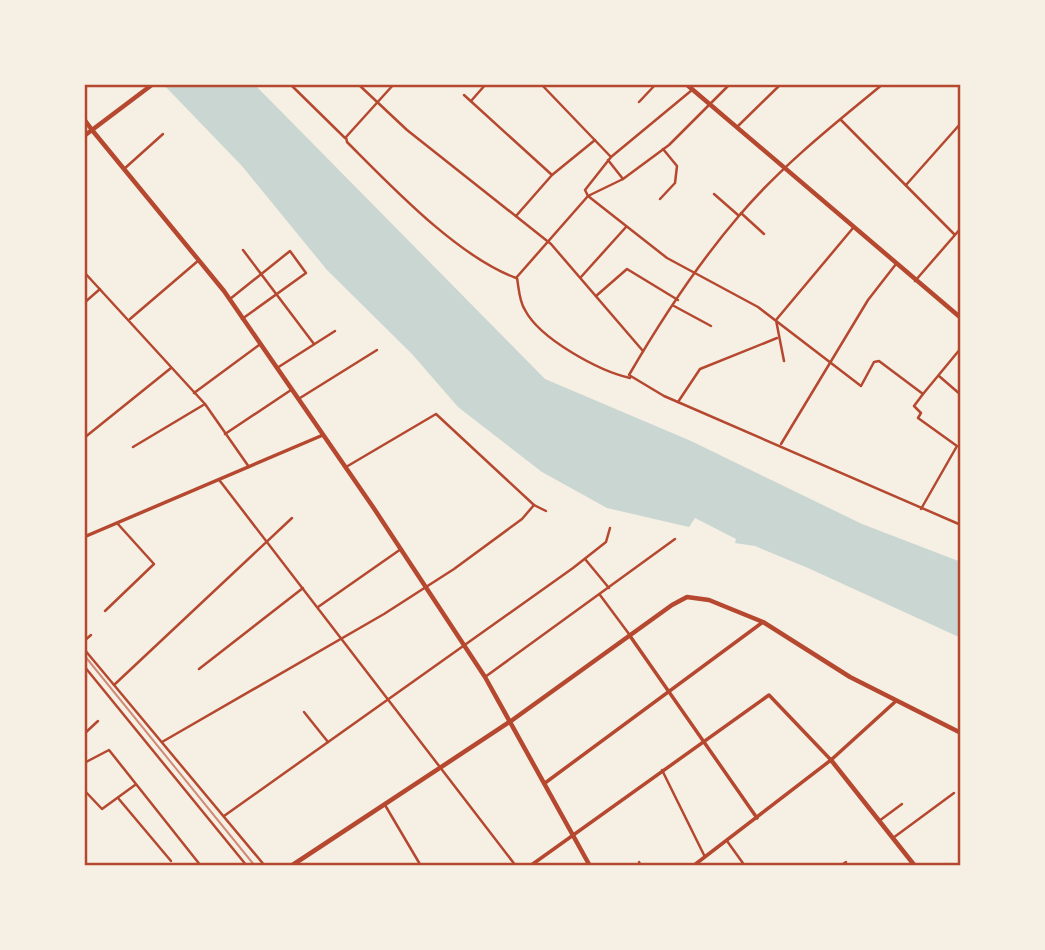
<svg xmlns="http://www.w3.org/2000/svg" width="1045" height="950" viewBox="0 0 1045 950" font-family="Quicksand,sans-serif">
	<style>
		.water { fill: #c9d6d2 }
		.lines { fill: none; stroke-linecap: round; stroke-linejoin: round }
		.minor { stroke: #b5482f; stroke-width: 2.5 }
		.tertiary { stroke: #b5482f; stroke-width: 3.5 }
		.secondary { stroke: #b5482f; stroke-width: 4.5 }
		.primary { stroke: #b5482f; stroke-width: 4.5 }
		.trunk { stroke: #b5482f; stroke-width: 4.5 }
		.rail { stroke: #cf8b77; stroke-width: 2 }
		.neatline { fill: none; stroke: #b5482f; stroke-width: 2.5 }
	</style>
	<rect width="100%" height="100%" fill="#f6efe4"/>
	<polygon class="water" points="163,84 254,84 545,379 691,441 862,524 961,562 961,638 808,568 755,546 735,543 736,539 695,518 689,527 607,508 542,472 458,407 412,354 327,270 242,166"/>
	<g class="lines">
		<g class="minor">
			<polyline points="290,84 345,138"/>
			<polyline points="358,84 407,130 551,244 643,351"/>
			<path d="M394 84 346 137 347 142C392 187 457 256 516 278L588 196 623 179 669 145 730 84"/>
			<polyline points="541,84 611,157"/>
			<path d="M883 84C833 125 780 167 738 217 697 265 661 320 629 375L664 396 961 525"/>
			<polyline points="692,90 611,157 585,190 588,196 667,258 758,307 861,386 874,362 879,361 923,394 961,348"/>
			<polyline points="464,95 552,175"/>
			<polyline points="471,101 486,84"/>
			<polyline points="639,102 656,84"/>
			<polyline points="841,120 954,234"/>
			<polyline points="738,126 781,84"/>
			<polyline points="608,160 623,179"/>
			<polyline points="124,169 163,134"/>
			<polyline points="906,185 961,123"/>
			<polyline points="714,194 738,215"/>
			<polyline points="660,199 675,183 677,166 663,149"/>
			<polyline points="741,213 764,234"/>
			<polyline points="516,216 552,175 595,140"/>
			<polyline points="243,250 314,344"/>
			<polyline points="84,272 205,404 249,467"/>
			<polyline points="581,277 626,227"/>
			<path d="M517 278C519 289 519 301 525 310 540 339 599 371 630 378"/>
			<polyline points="915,281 961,228"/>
			<polyline points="596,296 627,269 678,300"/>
			<polyline points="230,299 290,251 306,273 242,319"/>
			<polyline points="84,303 100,289"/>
			<polyline points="674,306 711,326"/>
			<polyline points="130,319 199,260"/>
			<polyline points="784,361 776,320 853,228"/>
			<polyline points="277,368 335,331"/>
			<polyline points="939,376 961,395"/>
			<polyline points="194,393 259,345"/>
			<polyline points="300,398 377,350"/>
			<polyline points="678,402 700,369 777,338"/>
			<polyline points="225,434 291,390"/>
			<polyline points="84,438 171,368"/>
			<polyline points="781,444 868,300 896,264"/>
			<polyline points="133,447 205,404"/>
			<polyline points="346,467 436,414 534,505 546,511"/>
			<polyline points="220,481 516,866"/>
			<polyline points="921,509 957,446 918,418 921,413 914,406 923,394"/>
			<polyline points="585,559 609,588"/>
			<polyline points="600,595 629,634"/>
			<polyline points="318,607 401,549"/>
			<polyline points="105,611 154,564 117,523"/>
			<polyline points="84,641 91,635"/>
			<polyline points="84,649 265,866"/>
			<polyline points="84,666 247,866"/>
			<polyline points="199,669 303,588"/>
			<polyline points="485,677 675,539"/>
			<polyline points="114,685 292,518"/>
			<polyline points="304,712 328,742"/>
			<polyline points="84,734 98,721"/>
			<polyline points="162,742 384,614 454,569 522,519 534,505"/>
			<polyline points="84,763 109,750 201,866"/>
			<polyline points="662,770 705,857"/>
			<polyline points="84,790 102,809 135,785"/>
			<polyline points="118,798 171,861"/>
			<polyline points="385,805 421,866"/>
			<polyline points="224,816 573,568 606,542 610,528"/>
			<polyline points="879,821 902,804"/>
			<polyline points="893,838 954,793"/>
			<polyline points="727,841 745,866"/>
			<polyline points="639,862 641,866"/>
			<polyline points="840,866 846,862"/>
			<polyline points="943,866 946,864"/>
		</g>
		<g class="tertiary">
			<polyline points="84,537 323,435"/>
			<polyline points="630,636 757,818"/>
			<polyline points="545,783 763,622"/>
			<polyline points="530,866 769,695 831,760"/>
			<polyline points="693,866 831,760 896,701"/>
		</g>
		<g class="secondary">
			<polyline points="686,84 961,318"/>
			<polyline points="92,130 224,291 373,507 485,677 590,866"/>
			<polyline points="831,760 915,866"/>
			<polyline points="291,866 511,721 672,605 687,597 709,600 763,622 850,677 961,733"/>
		</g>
		<polyline class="primary" points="84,136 92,130"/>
		<polyline class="trunk" points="84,119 92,130 153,84"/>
		<polyline class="rail" points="84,655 255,866"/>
	</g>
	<rect width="1045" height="950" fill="none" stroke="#f6efe4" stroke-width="172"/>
	<rect x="86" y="86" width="873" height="778" class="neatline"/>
</svg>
